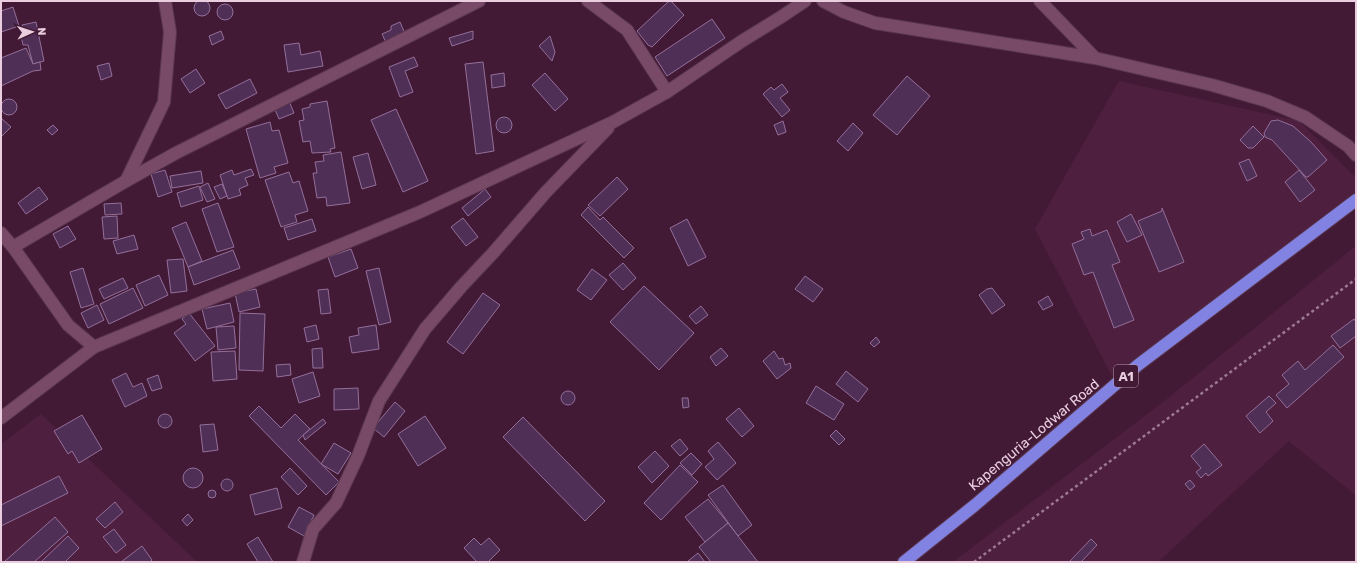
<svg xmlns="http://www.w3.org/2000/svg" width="1357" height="563" viewBox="0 0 1357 563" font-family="Rubik,sans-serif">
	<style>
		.built { fill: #4f1f40 }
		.building { fill: #502f56; stroke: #936f9a }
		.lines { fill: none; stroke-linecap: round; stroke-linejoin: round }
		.street-casing { stroke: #5a374f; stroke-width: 14 }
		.secondary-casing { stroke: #5a374f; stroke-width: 14 }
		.highway-casing { stroke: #5a374f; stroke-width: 14 }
		.path { stroke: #9d7a91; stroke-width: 2.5; stroke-dasharray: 3 3; stroke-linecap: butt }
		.street { stroke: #784a68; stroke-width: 12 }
		.secondary { stroke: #784a68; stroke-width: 12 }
		.highway { stroke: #8282e2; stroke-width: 12 }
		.labels { text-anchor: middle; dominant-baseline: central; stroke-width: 3; stroke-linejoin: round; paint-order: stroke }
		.shield { fill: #431a36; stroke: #b898ac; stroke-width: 1 }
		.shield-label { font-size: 13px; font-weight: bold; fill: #eacedf }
		.street-label { font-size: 14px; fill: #eacedf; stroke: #431a36 }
	</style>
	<rect width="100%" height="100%" fill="#431a36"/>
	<g class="built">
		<polygon points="1119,81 1299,121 1356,178 1356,191 1112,376 1035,229"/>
		<polygon points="1356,246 1356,493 1354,494 1289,441 1158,562 953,562 1167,399"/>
		<polygon points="41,414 197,562 1,562 1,444"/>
	</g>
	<g class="building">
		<circle cx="202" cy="8" r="8"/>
		<polygon points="669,1 671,1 684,15 652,47 648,45 637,31"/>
		<circle cx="225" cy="12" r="8"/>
		<polygon points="13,7 19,26 1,32 1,11"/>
		<polygon points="712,19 725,38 667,76 655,57"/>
		<polygon points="36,22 44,61 33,64 28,45 23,45 21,36 25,35 22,25"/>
		<polygon points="400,22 406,36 387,45 382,34 391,30 391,26"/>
		<polygon points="221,31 224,39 212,45 209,36"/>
		<polygon points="473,31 473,39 452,46 449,38"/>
		<polygon points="550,36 555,52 552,61 539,46"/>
		<polygon points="299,43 301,55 320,51 323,66 288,72 284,45"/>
		<polygon points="26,48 33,64 40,62 41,70 33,71 1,86 1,58"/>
		<polygon points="414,57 418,66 405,71 413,92 400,97 389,67"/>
		<polygon points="483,62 494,151 476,154 465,64"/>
		<polygon points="109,63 112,76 101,80 97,66"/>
		<polygon points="196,69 205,83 190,93 181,79"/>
		<polygon points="504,73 505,86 492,88 491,75"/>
		<polygon points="545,73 568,99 555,111 532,85"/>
		<polygon points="907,76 930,96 897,135 873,115"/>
		<polygon points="250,79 257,93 226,109 218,95"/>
		<polygon points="782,84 788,92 780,98 790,110 782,117 763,94 771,87 774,90"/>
		<circle cx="9" cy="107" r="8"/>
		<polygon points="289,101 294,113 279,119 274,107"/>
		<polygon points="327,101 335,148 330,149 331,152 312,153 310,141 303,142 299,121 304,120 302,109 310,107 310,104"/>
		<polygon points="396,109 428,181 403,192 371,120"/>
		<circle cx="504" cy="125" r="8"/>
		<polygon points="1,118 11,127 1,137"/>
		<polygon points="1278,120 1293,126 1311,142 1327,160 1308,177 1306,177 1272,140 1265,137 1264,133 1271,121"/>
		<polygon points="783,121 786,132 778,135 774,125"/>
		<polygon points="270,122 272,131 279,130 288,163 274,167 276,173 260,178 246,129"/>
		<polygon points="853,123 863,133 848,151 837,141"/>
		<polygon points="53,125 58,130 52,135 47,130"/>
		<polygon points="1253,126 1264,137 1253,148 1248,148 1240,140"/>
		<polygon points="341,152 350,203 327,206 326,197 317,198 313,173 317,173 315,162 324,161 323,155"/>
		<polygon points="368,153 376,185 362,189 353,157"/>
		<polygon points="1249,159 1257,176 1247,181 1239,163"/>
		<polygon points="251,169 254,175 245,178 248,185 239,189 241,195 228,199 220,175 232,170 234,175"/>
		<polygon points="165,170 172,192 158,197 151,174"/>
		<polygon points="1299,170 1315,190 1300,202 1285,182"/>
		<polygon points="201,171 203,183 172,188 170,176"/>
		<polygon points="289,172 293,183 299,181 308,211 295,215 297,222 281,227 265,180"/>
		<polygon points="617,177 628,189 600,216 588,205"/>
		<polygon points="208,183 215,199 207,202 200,187"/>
		<polygon points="222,184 227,196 220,199 214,187"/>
		<polygon points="199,186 203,200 181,207 177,193"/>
		<polygon points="39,187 48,199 26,214 18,203"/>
		<polygon points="485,189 491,197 468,216 462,208"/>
		<polygon points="121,203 122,214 105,215 104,204"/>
		<polygon points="218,203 234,247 217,252 202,209"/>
		<polygon points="588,207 600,220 603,217 634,248 624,258 581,215"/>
		<polygon points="1162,208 1184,262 1159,272 1138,221 1162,211"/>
		<polygon points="1131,214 1142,235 1127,242 1117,222"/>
		<polygon points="117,216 118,238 104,239 102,217"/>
		<polygon points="463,218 478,237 466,246 451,227"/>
		<polygon points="312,219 316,231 288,240 284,228"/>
		<polygon points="687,219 706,257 688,266 670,228"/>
		<polygon points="186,222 202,261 188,267 172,228"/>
		<polygon points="68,226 76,239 60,248 53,234"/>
		<polygon points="1090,229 1092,236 1107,230 1120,262 1112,265 1134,320 1114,328 1093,272 1084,275 1072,244 1084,239 1081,232"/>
		<polygon points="134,235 138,249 117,254 113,241"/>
		<polygon points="351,249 358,268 335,277 328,257"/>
		<polygon points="233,250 240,268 194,285 188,267"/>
		<polygon points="183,259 187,291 171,293 167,260"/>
		<polygon points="623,263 636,278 623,290 609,275"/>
		<polygon points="83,268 94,304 81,308 70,272"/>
		<polygon points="379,268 391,322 379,325 366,271"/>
		<polygon points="592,269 607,280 591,300 577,290"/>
		<polygon points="159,275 168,295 145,306 136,285"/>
		<polygon points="805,276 823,289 813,302 795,289"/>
		<polygon points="123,278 128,288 104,299 99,289"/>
		<polygon points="644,286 694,333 659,370 610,322"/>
		<polygon points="133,288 143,308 109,324 100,304"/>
		<polygon points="992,288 1005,305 992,314 979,295 987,289"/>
		<polygon points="256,289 260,307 239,312 235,293"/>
		<polygon points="328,289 331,313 321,314 318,290"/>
		<polygon points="483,293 500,305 463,354 447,342"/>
		<polygon points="1048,296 1053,305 1043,310 1038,302"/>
		<polygon points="230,303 234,322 207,329 202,309"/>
		<polygon points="97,305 104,320 88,328 81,313"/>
		<polygon points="701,306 708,315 696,324 689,316"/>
		<polygon points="189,313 215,346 195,361 174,333 186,324 182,319"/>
		<polygon points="240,313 265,314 263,371 239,370"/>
		<polygon points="1354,319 1356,322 1356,336 1340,348 1331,336"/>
		<polygon points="316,325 319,339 307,342 304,328"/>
		<polygon points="376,325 379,349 352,353 349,337 359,335 358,328"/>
		<polygon points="234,326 236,348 218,350 216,327"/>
		<polygon points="876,337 880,342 874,347 870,343"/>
		<polygon points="1333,345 1344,357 1287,408 1276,395 1289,384 1282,375 1298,361 1305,370"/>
		<polygon points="322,348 323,368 313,368 312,349"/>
		<polygon points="721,348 728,356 716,366 710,357"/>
		<polygon points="235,351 237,379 213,381 211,352"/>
		<polygon points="774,351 779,359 783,358 785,365 790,363 791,368 777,379 763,361"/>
		<polygon points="290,364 291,375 277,377 276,365"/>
		<polygon points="846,371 868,389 858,402 836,384"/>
		<polygon points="313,372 320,396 299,403 292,379"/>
		<polygon points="126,373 133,387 142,383 147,396 125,407 112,380"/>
		<polygon points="158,375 162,388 152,391 147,379"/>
		<polygon points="816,386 844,404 834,420 806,403"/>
		<polygon points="358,388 359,409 334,410 334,389"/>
		<circle cx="568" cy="398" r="7"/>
		<polygon points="1269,396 1276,403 1266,412 1273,421 1260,433 1246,416"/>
		<polygon points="682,398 688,398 689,407 683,408"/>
		<polygon points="395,402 405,411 384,437 373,428"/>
		<polygon points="259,406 281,428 295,414 310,429 298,440 339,482 326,495 249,416"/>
		<polygon points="739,408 754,426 742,437 726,419"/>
		<circle cx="165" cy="421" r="7"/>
		<polygon points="82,415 102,449 79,463 72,451 68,454 54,431"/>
		<polygon points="425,416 446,448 418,466 398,434"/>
		<polygon points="523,417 605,501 585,521 503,437"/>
		<polygon points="323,419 326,423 305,440 303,435"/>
		<polygon points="214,424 218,450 203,452 200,425"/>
		<polygon points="836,430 845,439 839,445 830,436"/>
		<polygon points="680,439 688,449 680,456 671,446"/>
		<polygon points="718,442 736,463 717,480 705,467 714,459 708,451"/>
		<polygon points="334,443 351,453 338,474 321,464"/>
		<polygon points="1204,444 1222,465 1208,476 1206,473 1201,478 1196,472 1201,468 1191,456"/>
		<polygon points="655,451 669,466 652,483 638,467"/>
		<polygon points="691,453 702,464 692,475 680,463"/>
		<polygon points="680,465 698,482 661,520 644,503"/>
		<polygon points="290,468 307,486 298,495 281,477"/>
		<circle cx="193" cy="478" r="10"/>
		<polygon points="59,476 68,493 1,526 1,505"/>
		<circle cx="227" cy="485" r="6"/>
		<polygon points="1190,480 1195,486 1190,490 1185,484"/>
		<polygon points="723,485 752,525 738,536 708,495"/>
		<polygon points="277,488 282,508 255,515 250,495"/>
		<circle cx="212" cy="494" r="4"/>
		<polygon points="708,499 728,523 705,542 685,517"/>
		<polygon points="115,502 123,512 105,528 96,519"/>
		<polygon points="299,507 314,515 304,536 288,527"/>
		<polygon points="188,514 193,520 187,526 182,520"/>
		<polygon points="55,517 68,532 34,562 4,562"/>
		<polygon points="728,523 758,562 711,562 699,547"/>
		<polygon points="114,529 126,545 116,553 103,537"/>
		<polygon points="68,536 79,548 65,562 41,562"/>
		<polygon points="258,537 273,562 258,562 247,544"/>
		<polygon points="474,538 481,545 489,538 500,550 488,562 477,562 464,548"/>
		<polygon points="1091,539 1097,545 1081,562 1069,562"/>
		<polygon points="142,546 152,560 150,562 121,562"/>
		<polygon points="698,553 705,562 689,562 688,561"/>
	</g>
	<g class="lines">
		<defs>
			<g id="street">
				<polyline points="588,1 627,30 667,92"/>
				<polyline points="1040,1 1095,58"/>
				<polyline points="126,181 164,102 170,32 165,1"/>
				<polyline points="1,233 13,247 68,325 94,347"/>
				<polyline points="13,247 126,181 176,153 479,1"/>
				<polyline points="1,418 94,347 420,212 613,122 667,92 742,41 781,17 805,1"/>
				<polyline points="303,562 313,529 336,503 358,456 379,401 425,329 461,287 493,253 546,192 608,128"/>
			</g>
			<polyline id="secondary" points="823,1 844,12 875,23 1095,58 1212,85 1267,101 1305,117 1348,146 1356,155"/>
			<polyline id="highway" points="904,562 975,505 1138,365 1356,200"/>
		</defs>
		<use href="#street" class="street-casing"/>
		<use href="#secondary" class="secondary-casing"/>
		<use href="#highway" class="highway-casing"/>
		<polyline class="path" points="974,562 1356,279"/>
		<use href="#street" class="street"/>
		<use href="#secondary" class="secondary"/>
		<use href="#highway" class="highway"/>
	</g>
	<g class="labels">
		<rect class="shield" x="1114" y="365" width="24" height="22" rx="3"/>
		<g class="shield-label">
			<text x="1126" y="376">A1</text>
		</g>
		<g class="street-label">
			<text transform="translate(1034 435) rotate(-40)">Kapenguria-Lodwar Road</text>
		</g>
	</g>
	<rect width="1357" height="563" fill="none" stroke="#eacedf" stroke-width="4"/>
	<g transform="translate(32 32) rotate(87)" stroke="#431a36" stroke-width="3" paint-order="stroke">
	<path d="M0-3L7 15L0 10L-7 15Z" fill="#eacedf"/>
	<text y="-6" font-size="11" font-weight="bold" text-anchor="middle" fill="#eacedf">N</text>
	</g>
</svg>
